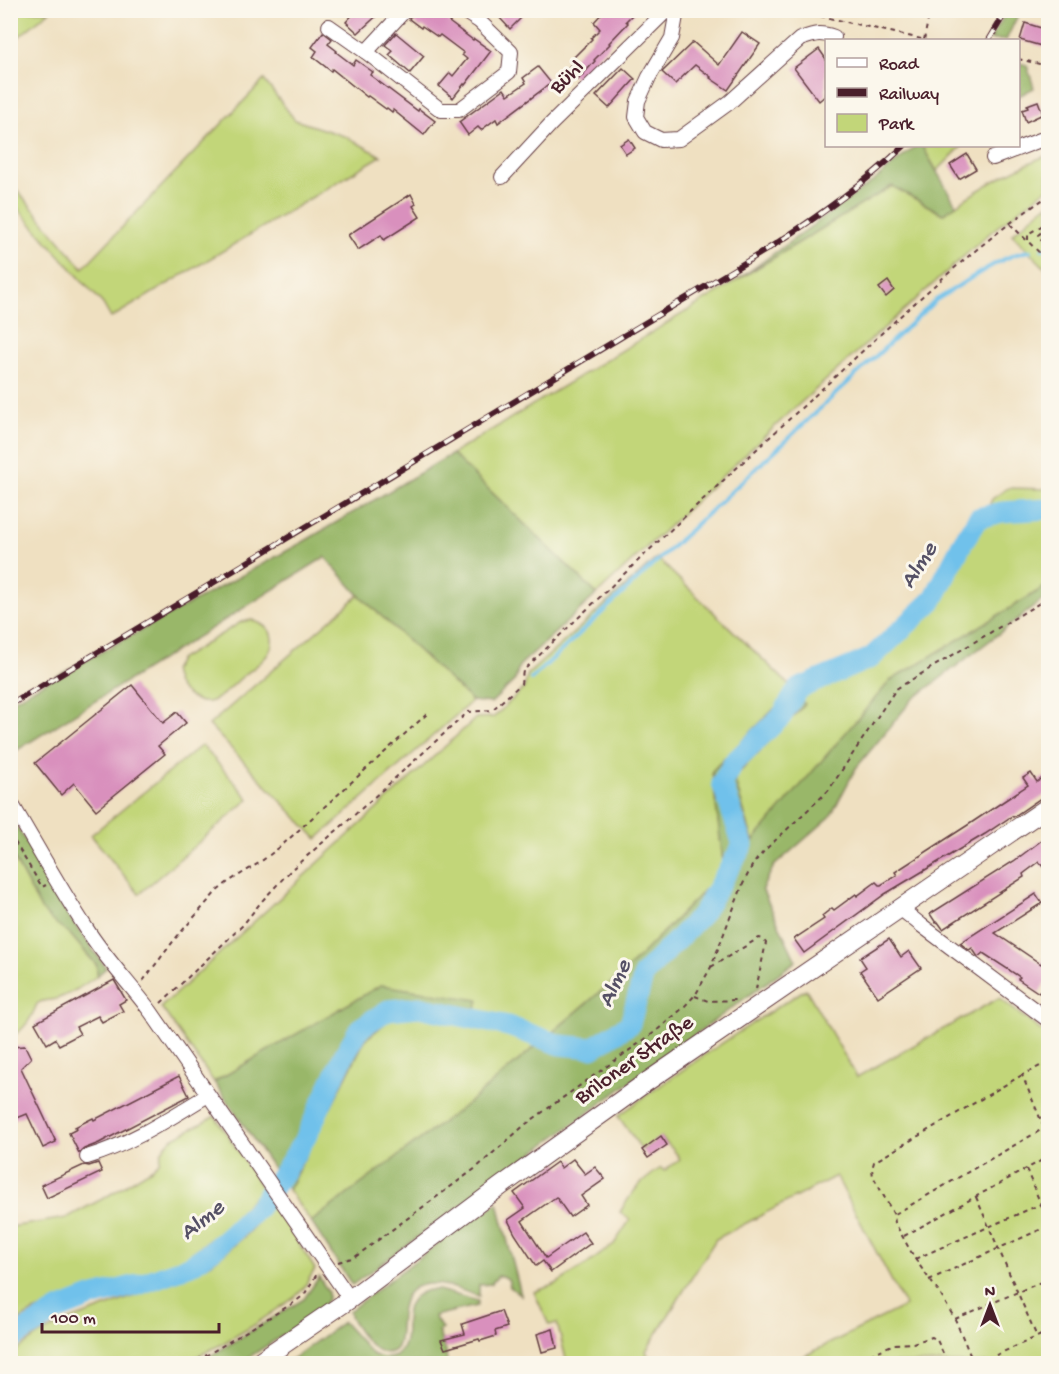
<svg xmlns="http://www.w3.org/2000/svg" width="1059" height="1374" viewBox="0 0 1059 1374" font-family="'Gochi Hand',sans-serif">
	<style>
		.green { fill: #c2d679; stroke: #867a52; stroke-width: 1.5 }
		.forest { fill: #99b769; stroke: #726b4a; stroke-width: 1.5 }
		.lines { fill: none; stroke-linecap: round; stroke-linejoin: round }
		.stream { stroke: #6fc1eb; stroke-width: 4 }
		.river { stroke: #6fc1eb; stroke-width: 21 }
		.building { fill: #d990bd }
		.minor-casing { stroke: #633c42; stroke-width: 16 }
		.major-casing { stroke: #633c42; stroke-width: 20 }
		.path { stroke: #633c42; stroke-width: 2; stroke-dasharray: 4.5 4.5; stroke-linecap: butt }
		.minor { stroke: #fff; stroke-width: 14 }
		.major { stroke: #fff; stroke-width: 18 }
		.rail-casing { stroke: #4a1f2b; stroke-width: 6 }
		.rail { stroke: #fbf7ec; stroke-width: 4; stroke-dasharray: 11; stroke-linecap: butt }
		.labels { text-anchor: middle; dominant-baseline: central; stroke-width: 6; stroke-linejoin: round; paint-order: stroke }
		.street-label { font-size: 22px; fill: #4a1f2b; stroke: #fbf7ec }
		.water-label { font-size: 24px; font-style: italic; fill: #555065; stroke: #fbf7ec }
	</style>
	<rect width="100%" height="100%" fill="#fbf7ec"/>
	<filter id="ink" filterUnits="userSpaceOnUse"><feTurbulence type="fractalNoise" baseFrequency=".0167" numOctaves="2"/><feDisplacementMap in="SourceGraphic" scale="12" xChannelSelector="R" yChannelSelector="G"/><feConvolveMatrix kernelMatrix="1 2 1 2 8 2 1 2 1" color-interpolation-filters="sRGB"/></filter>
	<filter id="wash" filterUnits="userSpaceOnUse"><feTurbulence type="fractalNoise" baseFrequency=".008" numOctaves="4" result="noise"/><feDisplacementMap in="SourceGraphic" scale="24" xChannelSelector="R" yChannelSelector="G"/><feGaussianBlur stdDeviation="1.35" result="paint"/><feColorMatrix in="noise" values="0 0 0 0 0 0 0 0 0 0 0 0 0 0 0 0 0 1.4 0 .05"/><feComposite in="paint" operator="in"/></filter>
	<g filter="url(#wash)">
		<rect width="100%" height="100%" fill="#efe0c1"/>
		<g class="green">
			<polygon points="15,11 50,11 11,43 11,14"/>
			<polygon points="264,80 295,120 347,137 381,156 111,318 103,304 11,201 11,183 83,268"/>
			<polygon points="922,146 962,146 937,171"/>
			<path d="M1048 155V188L992 231 786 416 597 594 452 454 892 186 943 214C975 191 1012 169 1048 155Z"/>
			<polygon points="1048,204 1048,271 1012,234"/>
			<polygon points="1008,488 1048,489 1048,585 890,681 753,842 734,778 804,705 789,691 779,704 712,771 724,870 626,970 471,1101 311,1222 288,1190 365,1040 390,1019 421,1015 470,1026 381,985 214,1082 161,1007 476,718 494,717 524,688 528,674 657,558 802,697 873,664 937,603 980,529 992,499"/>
			<polygon points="359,595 472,701 317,839 209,725"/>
			<path d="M252 620C263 624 273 629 272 642 272 657 253 668 242 677 233 685 221 699 208 702 197 704 182 693 177 684 175 680 174 674 173 670L179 660 241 622Z"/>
			<polygon points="202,745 249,799 139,894 91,835"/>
			<path d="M10 852 41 909 69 933 97 966V976C84 985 71 994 56 999 49 1001 44 999 37 1004 31 1019 25 1029 11 1037Z"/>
			<path d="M806 989 857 1077 999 998 1048 1036V1363H790L905 1306 836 1176 716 1239 646 1351 651 1363H567L557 1323 549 1325 534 1292 556 1284 586 1265 614 1244 630 1220 620 1212C634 1189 639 1183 661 1168L664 1171 680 1159C675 1150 668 1145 661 1137L642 1150 618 1116C679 1071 742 1029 806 989Z"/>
			<polygon points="215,1116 262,1188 225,1228 178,1263 154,1274 82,1295 33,1312 11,1325 11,1227 66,1218 106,1197 153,1168 160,1161 161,1153 165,1146 172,1139"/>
			<polygon points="275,1200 282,1217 315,1269 303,1289 295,1297 251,1327 220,1345 184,1363 11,1364 10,1355 40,1334 63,1323 175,1281 212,1263 243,1238 256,1224"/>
		</g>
		<g class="forest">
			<polygon points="1007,11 1020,11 1006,40 990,40"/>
			<polygon points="1019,63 1027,65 1034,88 1019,96"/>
			<polygon points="916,146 922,146 956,205 943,214 892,186 740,278 875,180"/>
			<polygon points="452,454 597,594 519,666 515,680 491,703 472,701 359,595 325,557 11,754 11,701 303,542"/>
			<polygon points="1048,585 1048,596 912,700 856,768 830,817 774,866 762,889 796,961 352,1285 311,1222 471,1101 626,970 724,870 712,771 779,704 789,691 805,704 734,778 753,841 890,681"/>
			<polygon points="10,817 43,867 54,893 63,908 106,968 97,976 97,965 69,933 51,920 41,909 11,852"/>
			<polygon points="381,985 479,1000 470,1026 421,1015 390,1019 365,1040 288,1190 214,1082"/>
			<path d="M498 1203 521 1295 510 1287 508 1279 503 1276H498L491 1284 479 1285V1296C464 1292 449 1284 434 1284 384 1282 410 1341 393 1351 377 1361 351 1325 349 1311L449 1235Z"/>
			<polygon points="319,1277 328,1292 328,1299 322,1307 308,1319 240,1363 197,1364 304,1299"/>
			<path d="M428 1290H439L478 1301 477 1306 434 1316 442 1329 438 1331 446 1352 447 1363 285 1364 343 1322 372 1354C380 1358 387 1360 396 1356 419 1336 389 1302 428 1290Z"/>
		</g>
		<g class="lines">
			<g class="stream">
				<polyline points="1042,249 1048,249"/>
				<path d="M531 679 936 300C960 286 1004 253 1030 251"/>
			</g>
			<polyline class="river" points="10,1340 58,1310 91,1297 141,1284 191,1265 214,1249 232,1233 258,1208 284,1172 306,1137 345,1053 360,1028 388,1010 419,1007 508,1026 560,1045 592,1048 630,1024 644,974 702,914 743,845 722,783 734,762 781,717 798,689 871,658 933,600 963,542 978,518 1002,512 1048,509"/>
		</g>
		<g id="blocks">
			<g class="building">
				<polygon points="357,10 383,10 358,33 346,22"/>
				<polygon points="415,10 424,10 430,14 433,10 439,10 447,16 446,18 450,21 449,22 473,40 474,39 491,51 465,85 464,84 453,98 439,86 450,73 453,76 467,59 462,55 464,53 440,35 438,37 422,26 421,28 409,19"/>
				<polygon points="503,10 516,10 522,17 510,29 498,16"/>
				<polygon points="605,10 637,10 626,21 628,23 609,43 610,44 594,60 595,61 578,80 567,69 574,61 572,59 592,39 591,38 600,29 594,22"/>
				<polygon points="1025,23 1048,30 1048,37 1045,47 1020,40"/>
				<polygon points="323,32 332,39 328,44 337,51 336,52 353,65 356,60 373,72 370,75 418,111 419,109 435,121 424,135 393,110 392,112 387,108 386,109 368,96 367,97 332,69 331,71 313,57 317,51 312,47"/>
				<polygon points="742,32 760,44 728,90 710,78 711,77 695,65 675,84 662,72 693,42 719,65"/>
				<polygon points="396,33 424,56 410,73 389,55 393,51 385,45"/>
				<polygon points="819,49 826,59 826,95 819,101 794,68"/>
				<polygon points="538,67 551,83 498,123 496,119 481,130 478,127 468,135 459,122 504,89 508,95 526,83 523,78"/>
				<polygon points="623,68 635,79 609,108 596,96"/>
				<polygon points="1038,101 1043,114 1026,122 1022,110 1028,108 1027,105"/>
				<polygon points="629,139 635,148 626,154 620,145"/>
				<polygon points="967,154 976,169 959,179 950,165"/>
				<polygon points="411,194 416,204 413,206 420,217 384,240 381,235 358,250 348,235"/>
				<polygon points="888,281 894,290 886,297 879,288"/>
				<polygon points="132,685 163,723 177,712 186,723 158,746 165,754 96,810 74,783 61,795 35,763"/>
				<polygon points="1031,773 1037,782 1044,777 1045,778 1048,776 1048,793 1013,817 1012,816 985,834 885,894 804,953 794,939 824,919 822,916 832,908 834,910 856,894 857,896 876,882 879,885 881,885 897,875 895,872 971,823 1028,785 1023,778"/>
				<polygon points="1042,840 1048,849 1048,863 1043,867 1039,862 1023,874 1024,877 943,929 938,922 936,923 930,914 1014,861"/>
				<polygon points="1036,894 1042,903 995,933 1041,964 1048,953 1048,986 1045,983 1039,993 1018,979 1020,977 983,953 978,957 972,948 969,950 960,943"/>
				<polygon points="889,939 901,957 909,951 921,968 878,997 860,971 866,967 860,958"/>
				<polygon points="114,980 126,1000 119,1004 123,1011 102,1022 98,1016 76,1027 80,1034 59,1045 55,1039 47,1044 35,1023"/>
				<polygon points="25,1046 31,1058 21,1068 56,1142 43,1148 27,1114 10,1121 10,1047"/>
				<polygon points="179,1076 189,1096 99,1143 84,1149 79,1153 69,1133 77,1129 75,1127 93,1118 94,1120"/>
				<polygon points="661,1136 667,1145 648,1158 642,1150"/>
				<polygon points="573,1159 585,1174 595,1167 605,1179 581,1196 587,1205 570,1217 556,1197 522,1221 546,1258 583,1232 591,1243 551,1272 543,1261 536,1266 515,1234 508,1220 525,1208 514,1193 557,1162 561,1168"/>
				<polygon points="98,1163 102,1172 47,1198 41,1185 84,1165 89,1166"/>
				<polygon points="501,1311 507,1327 495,1331 496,1336 480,1341 479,1339 445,1349 441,1340 465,1334 462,1324"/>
				<polygon points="553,1329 557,1348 542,1352 537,1334"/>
			</g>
		</g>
	</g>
	<g filter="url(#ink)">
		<use href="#blocks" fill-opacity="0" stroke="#633c42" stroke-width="1.5"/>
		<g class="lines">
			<defs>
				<g id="minor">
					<polyline points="405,10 366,52 441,110 459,110 509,72 511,52 479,21 462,10"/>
					<path d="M677 10 672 38 649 77 638 101 636 117 645 132 661 140 679 139 730 102 800 39C814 34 819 32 834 37"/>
					<polyline points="329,26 366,52"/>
					<polyline points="993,158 1048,137"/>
					<polyline points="502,177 551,124 667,10"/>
					<path d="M10 801C35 843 59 887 86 928 105 958 130 984 151 1012L350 1299"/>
					<polyline points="901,909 921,925 1048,1020"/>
					<path d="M87 1157C131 1144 170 1118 208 1095"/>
				</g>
				<polyline id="major" points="255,1364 350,1299 501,1186 645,1083 1048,807"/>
			</defs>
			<use href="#minor" class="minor-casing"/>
			<use href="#major" class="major-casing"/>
			<g class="path">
				<polyline points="794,10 926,40"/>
				<polyline points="924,40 930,10"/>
				<polyline points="1018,59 1048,66"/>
				<polyline points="1010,224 1048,261"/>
				<polyline points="1048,227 1038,235 1041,240 1048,247"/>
				<polyline points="1028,240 1028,234 1048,222"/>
				<polyline points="10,834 42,887 46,885"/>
				<polyline points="711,967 754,941 759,938 763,939 766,943 756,989"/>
				<polyline points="143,981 175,939 216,892 228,882 259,863 280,847 428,713"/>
				<polyline points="695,996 708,1001 737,1000 738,1001"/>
				<path d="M161 1003 243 925 261 902 292 869 350 819 468 712 492 710 521 684 523 671C622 575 722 481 824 387 896 320 967 251 1048 196"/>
				<polyline points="1048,1062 1022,1075 1048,1137"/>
				<polyline points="1022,1075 874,1162 872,1169 873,1176 894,1215 895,1223 915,1259 940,1294 955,1319 973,1362 978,1363 1048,1332"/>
				<polyline points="1026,1169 1048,1221"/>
				<polyline points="976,1197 1037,1337"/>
				<polyline points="895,1214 1048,1126"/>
				<polyline points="904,1236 1048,1157"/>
				<polyline points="915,1259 1048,1201"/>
				<polyline points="338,1262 355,1257 476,1168 526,1124 655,1032 683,1008 696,994 711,967 743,884 753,864 765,850 828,791 896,689 1048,598"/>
				<polyline points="929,1280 1048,1226"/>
				<polyline points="955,1319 1048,1279"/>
				<polyline points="189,1364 207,1355 295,1302 304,1295 317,1274"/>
				<polyline points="851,1364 872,1354"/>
				<polyline points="877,1364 872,1354 894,1344 913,1343 932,1337 937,1340 948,1364"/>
			</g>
			<use href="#minor" class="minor"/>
			<use href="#major" class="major"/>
			<defs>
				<g id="rail">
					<polyline points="989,40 1007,10"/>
					<path d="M10 705C262 553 514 401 766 250 815 219 862 186 904 146"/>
				</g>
			</defs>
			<use href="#rail" class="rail-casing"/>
			<use href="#rail" class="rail"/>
		</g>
	</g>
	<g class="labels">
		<g class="street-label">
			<text transform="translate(568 78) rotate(-44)">Bühl</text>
			<text transform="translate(635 1061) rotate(-35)">Briloner Straße</text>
		</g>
		<g class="water-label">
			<text transform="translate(920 566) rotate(-58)">Alme</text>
			<text transform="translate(616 984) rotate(-65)">Alme</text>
			<text transform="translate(203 1221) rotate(-39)">Alme</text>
		</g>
	</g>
	<rect width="1059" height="1374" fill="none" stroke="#fbf7ec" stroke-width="36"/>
	<rect x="825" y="39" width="195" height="108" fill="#fbf7ec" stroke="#b4a19f" stroke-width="1.5"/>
	<rect x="837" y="58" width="30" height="9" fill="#ffffff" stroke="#b4a19f" stroke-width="1.5"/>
	<text x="879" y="69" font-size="18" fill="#4a1f2b">Road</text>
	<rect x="837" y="88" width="30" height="9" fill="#4a1f2b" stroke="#b4a19f" stroke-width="1.5"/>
	<text x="879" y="99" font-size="18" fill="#4a1f2b">Railway</text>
	<rect x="837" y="114" width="30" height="18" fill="#c2d679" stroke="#b4a19f" stroke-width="1.5"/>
	<text x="879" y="129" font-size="18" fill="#4a1f2b">Park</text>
	<g transform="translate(990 1305)" stroke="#fbf7ec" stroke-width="4.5" paint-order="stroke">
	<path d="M0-4.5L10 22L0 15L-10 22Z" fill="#4a1f2b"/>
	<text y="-9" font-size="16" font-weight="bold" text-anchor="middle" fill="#4a1f2b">N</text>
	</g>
	<path d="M42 1323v9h177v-9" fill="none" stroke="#4a1f2b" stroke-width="3"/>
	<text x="51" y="1323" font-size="18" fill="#4a1f2b" stroke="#fbf7ec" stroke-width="4.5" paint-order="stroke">100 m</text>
</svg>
